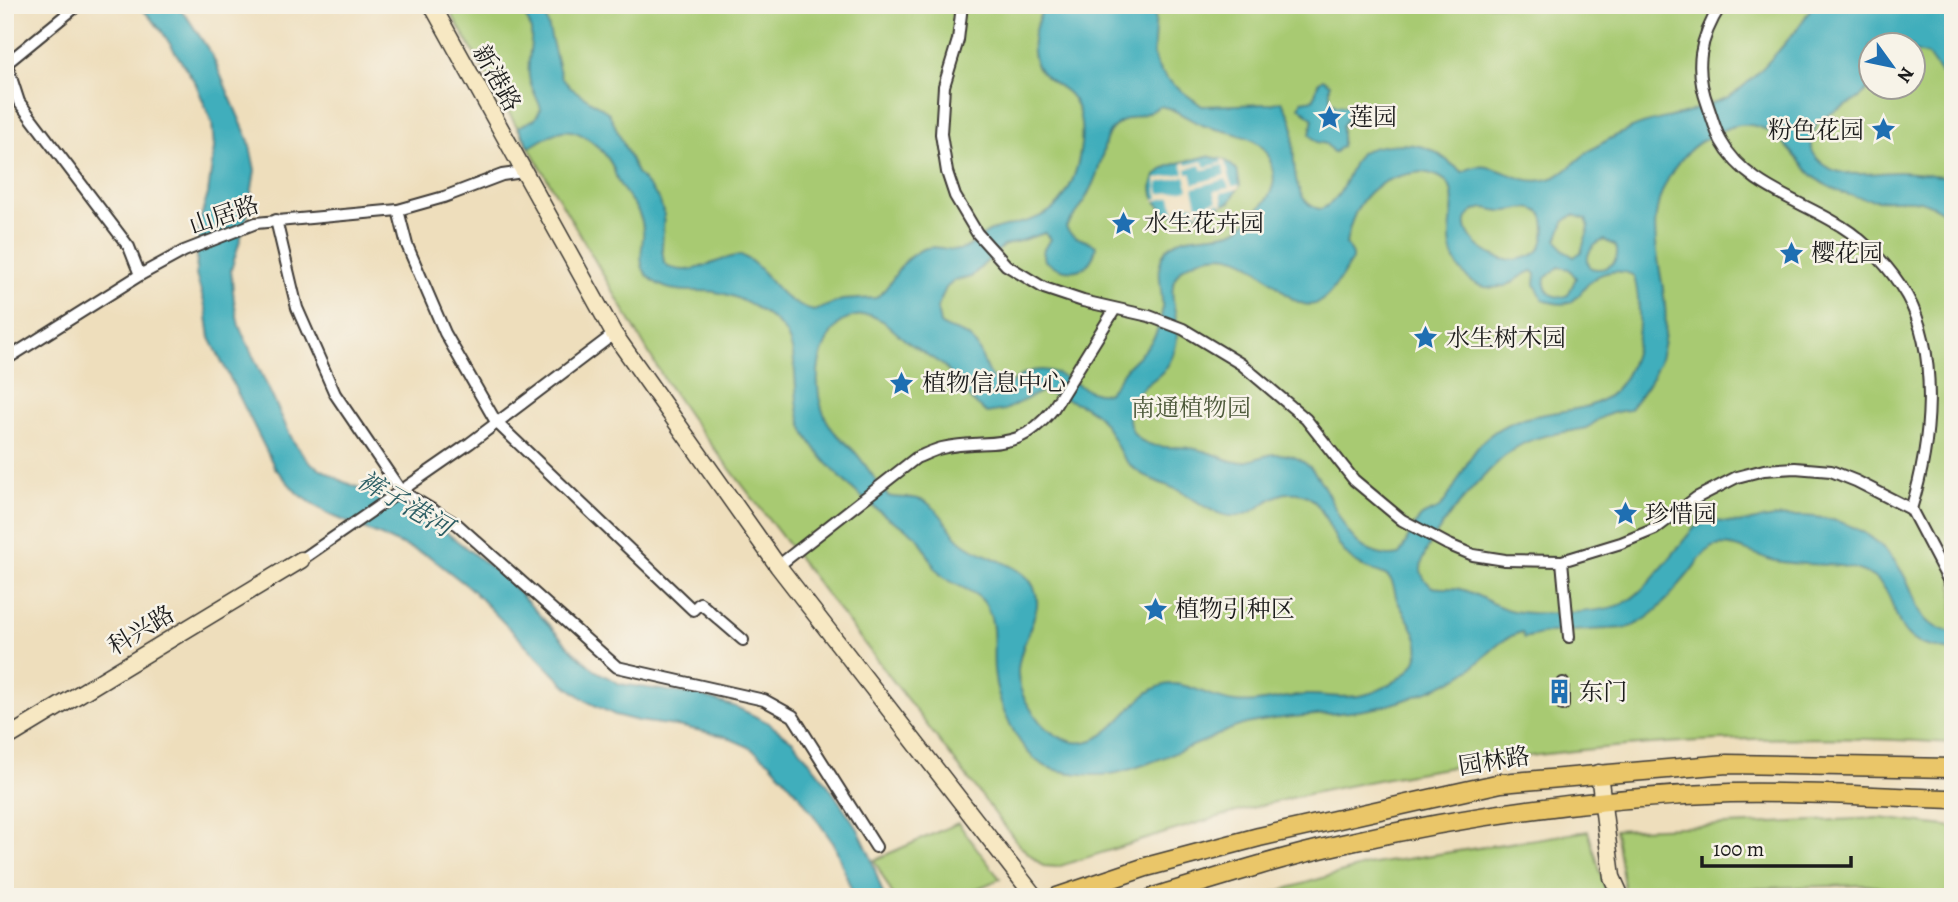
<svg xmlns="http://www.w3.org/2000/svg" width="1958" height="902" viewBox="0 0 1958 902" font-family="Alegreya,'Noto Serif SC',serif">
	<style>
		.green { fill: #a8ca72; stroke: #627347; stroke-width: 2; fill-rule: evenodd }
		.water { fill: #3faebc; stroke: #2e656c; stroke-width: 2; fill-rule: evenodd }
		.pier { fill: #eedebc; fill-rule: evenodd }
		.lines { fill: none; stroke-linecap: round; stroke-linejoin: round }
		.street-casing { stroke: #3c3934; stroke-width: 14 }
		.secondary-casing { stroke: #3c3934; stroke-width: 19 }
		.primary-casing { stroke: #3c3934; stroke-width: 21 }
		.street { stroke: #fff; stroke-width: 10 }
		.secondary { stroke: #f7e8c3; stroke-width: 16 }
		.primary { stroke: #eac669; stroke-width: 18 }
		.labels { text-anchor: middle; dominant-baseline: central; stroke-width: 5; stroke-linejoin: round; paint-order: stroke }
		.street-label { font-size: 24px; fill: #1c1c1c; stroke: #f7f3e8 }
		.poi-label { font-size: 24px; fill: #1c1c1c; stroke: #f7f3e8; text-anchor: start }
		.park-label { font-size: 24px; fill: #4d593a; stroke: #f7f3e8 }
		.water-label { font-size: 26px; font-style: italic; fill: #2c5e64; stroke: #f7f3e8 }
	</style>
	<rect width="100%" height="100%" fill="#f7f3e8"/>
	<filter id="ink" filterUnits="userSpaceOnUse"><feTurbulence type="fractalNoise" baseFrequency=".0143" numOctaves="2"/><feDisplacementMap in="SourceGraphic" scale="14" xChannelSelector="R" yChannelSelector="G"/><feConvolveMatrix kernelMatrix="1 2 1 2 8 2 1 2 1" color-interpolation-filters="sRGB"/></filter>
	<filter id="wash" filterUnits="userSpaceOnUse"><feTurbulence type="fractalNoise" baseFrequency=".00686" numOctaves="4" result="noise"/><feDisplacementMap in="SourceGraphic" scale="28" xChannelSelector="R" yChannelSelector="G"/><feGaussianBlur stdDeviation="1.57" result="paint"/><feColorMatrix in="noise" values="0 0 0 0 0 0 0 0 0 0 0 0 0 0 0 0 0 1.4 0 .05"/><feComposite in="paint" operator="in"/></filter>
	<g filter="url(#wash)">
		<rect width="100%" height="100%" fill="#eedebc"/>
		<g class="green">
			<path d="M446 5H1953V743C1743 729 1533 747 1327 790 1235 809 1146 839 1057 867L1043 866 1020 846 690 417 664 379ZM1870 46H1912V88H1870Z"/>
			<polygon points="1880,818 1953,827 1953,897 1932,897 1867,885 1625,892 1615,830"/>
			<polygon points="958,823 1000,879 957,897 894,897 874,860"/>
			<polygon points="1588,831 1608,897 1258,897 1367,865"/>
		</g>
		<g class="water">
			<polygon points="139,5 174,5 187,17 212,55 249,141 255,170 248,214 231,270 234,300 239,326 293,441 309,462 344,482 400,503 447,533 507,580 574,652 596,671 620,684 698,695 736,707 765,721 793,741 823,778 858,829 870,855 884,897 854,897 834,844 800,796 770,762 749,747 724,736 683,727 638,721 615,715 588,702 564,684 470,588 429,556 328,514 297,493 275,468 210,338 206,309 196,275 199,223 208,194 214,148 212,123 196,84 161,30"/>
			<path d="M512 5H540L544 9 561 77 571 88 609 113 637 173 659 199 664 214 662 248 664 263C686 282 717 257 741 255 772 270 772 300 814 311L842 300 876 298C895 284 897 260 923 249 937 244 946 251 959 250 970 250 980 235 991 231 1013 223 1036 223 1055 207 1079 187 1093 118 1069 94 1059 84 1044 80 1037 66 1027 45 1036 25 1044 5H1155C1157 23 1153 38 1154 55 1155 76 1187 94 1202 106L1270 104 1282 101C1285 108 1293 118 1293 126 1294 150 1289 205 1321 209 1346 198 1345 172 1360 153 1377 143 1414 141 1431 150 1443 155 1452 166 1463 172 1491 154 1514 186 1544 180 1562 177 1570 166 1584 155 1596 145 1615 136 1630 129 1648 120 1667 119 1686 113 1699 108 1713 103 1726 98 1748 88 1802 28 1812 5H1953V91L1928 55 1913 51 1912 46H1870V86C1858 107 1832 107 1818 123 1813 129 1813 136 1812 143 1811 150 1813 153 1817 158 1836 182 1871 172 1899 172 1916 172 1935 176 1953 177V218C1942 211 1932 204 1920 201 1906 198 1891 201 1877 200 1860 199 1841 194 1826 185 1799 171 1790 137 1759 127 1739 121 1726 128 1709 137 1693 145 1684 155 1674 169 1634 229 1671 273 1665 334 1661 368 1650 384 1629 410 1618 411 1609 413 1599 419 1594 423 1591 426 1586 428 1561 434 1536 434 1514 449 1491 464 1420 542 1421 570 1422 578 1427 583 1433 587 1442 589 1451 587 1460 589 1477 593 1492 605 1509 610 1532 616 1606 614 1626 602 1648 590 1677 547 1695 527 1719 515 1723 526 1746 522 1811 508 1874 516 1907 581 1922 609 1915 625 1953 632V652C1941 648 1928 648 1917 642 1893 632 1897 596 1877 580 1847 556 1802 570 1768 559 1754 554 1731 542 1716 546 1705 549 1697 563 1690 572 1673 592 1653 621 1627 628L1550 632 1524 638 1522 632C1497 639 1485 660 1465 673 1449 684 1430 690 1413 697 1358 719 1307 711 1251 723 1234 726 1220 734 1205 741 1179 751 1137 770 1111 774 1096 777 1061 773 1047 767 1018 754 996 700 994 670 992 647 998 621 983 601 972 588 953 586 941 575 930 565 927 549 918 538 910 528 893 523 883 514 856 494 826 466 808 438 786 402 806 349 778 324 761 309 737 295 715 292 690 289 667 296 648 276 635 262 645 244 643 228 641 209 629 200 620 185 616 179 615 172 612 165 604 150 580 127 562 131 551 133 540 141 530 147L518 127 535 119 541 109C538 98 530 88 529 77 525 47 545 27 512 5ZM1159 106C1174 107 1188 120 1202 125 1227 134 1265 133 1271 164 1273 171 1275 179 1273 185 1271 195 1263 205 1256 212 1250 218 1244 226 1236 230 1216 240 1182 230 1166 250 1153 265 1164 293 1162 312 1158 339 1148 347 1130 364 1121 373 1117 385 1107 393 1078 397 1060 359 1026 373 1019 376 1014 382 1007 386 981 381 987 353 971 339 962 331 949 331 940 324L937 308 946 288 954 281 971 277 1003 246 1045 233 1050 239 1043 251 1045 261C1067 276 1091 275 1096 246 1087 238 1071 240 1066 227 1069 221 1075 216 1079 210 1088 195 1097 177 1101 161 1104 151 1104 138 1111 130 1126 113 1148 118 1159 106ZM1423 172C1433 174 1445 177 1450 187 1456 201 1450 221 1450 236 1450 266 1472 295 1505 286 1515 283 1523 273 1533 271L1536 274 1535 284 1543 300C1552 303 1563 306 1571 302 1580 297 1584 287 1591 281 1602 271 1622 268 1634 276 1646 324 1640 397 1580 408 1549 415 1516 414 1490 435 1468 452 1460 483 1442 505 1436 513 1426 511 1420 518 1410 529 1407 544 1399 555 1391 557 1386 556 1378 554 1326 540 1336 451 1274 454 1262 455 1250 463 1238 462 1229 462 1221 456 1213 454 1202 450 1189 447 1177 447 1156 448 1131 445 1129 419 1128 412 1129 406 1133 399 1146 379 1165 380 1174 352 1188 312 1147 277 1203 258 1259 240 1282 313 1315 304 1331 299 1343 273 1352 260V255L1346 244C1354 198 1376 176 1423 172ZM1485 208C1492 209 1499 212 1506 211 1516 211 1528 205 1538 211 1549 217 1545 243 1538 251 1531 258 1517 260 1508 260 1475 256 1445 213 1485 208ZM1573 215 1586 219 1589 227 1581 252 1574 257 1564 251 1557 240 1564 222ZM1604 240 1616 246C1621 262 1607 272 1591 268 1583 257 1591 245 1604 240ZM1559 267 1569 269 1576 278 1568 295C1555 301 1543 292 1545 278ZM870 315 883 321 906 341 944 366 971 400 987 413 1005 410 1042 391C1060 398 1087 403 1100 418 1120 441 1113 457 1145 476 1156 482 1169 486 1180 491 1197 500 1217 519 1238 516 1263 513 1270 487 1302 494 1323 499 1329 533 1342 549 1347 556 1354 562 1362 566 1370 571 1386 572 1391 580 1394 585 1395 594 1397 600 1404 615 1415 627 1418 644 1423 671 1381 693 1358 696 1341 699 1322 694 1305 695 1282 696 1258 705 1235 702 1214 700 1195 685 1174 684 1127 681 1109 777 1047 729 1038 722 1033 712 1027 703 1005 667 1029 642 1037 606 1040 565 990 562 965 544 949 534 945 514 929 504 915 494 902 500 888 496 876 482 867 466 855 452 848 444 839 438 832 429 815 405 813 367 827 341 838 320 846 315 870 315Z"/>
			<polygon points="1323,79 1330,84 1330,100 1336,105 1348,105 1352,110 1342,127 1342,146 1334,153 1326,144 1317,142 1310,135 1313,119 1299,107 1302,101 1314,99 1318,83"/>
			<path d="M1207 156 1225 160 1237 170 1240 185 1230 202C1217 208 1193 218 1178 215 1154 212 1141 182 1165 168 1176 162 1194 160 1207 156Z"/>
		</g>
		<path class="pier" d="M1221 159 1225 160 1232 186 1240 185 1238 189 1221 193 1223 205 1221 206 1220 203 1199 208V212L1196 213 1193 204 1178 208 1179 216 1176 215 1171 197 1154 201V199L1158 198 1156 179 1184 173 1182 164 1186 162 1187 165 1203 161 1205 167 1222 163ZM1201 165 1203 170 1223 165 1225 175 1194 184 1191 173H1187L1186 169ZM1185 176 1189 189 1160 194 1158 183ZM1226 179 1229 188 1214 191 1217 201 1197 205 1193 188Z"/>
	</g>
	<g filter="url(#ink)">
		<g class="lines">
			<defs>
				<g id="street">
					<polyline points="962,5 958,40 944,86 941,134 947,172 955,196 977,233 1006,265 1044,288 1083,301 1149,316 1183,329 1241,364 1306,419 1354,480 1402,520 1447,544 1473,555 1505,560 1562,561 1621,543 1655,529 1696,498 1737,477 1764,470 1795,468 1831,471 1856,481 1911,509 1953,589"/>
					<path d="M1721 5C1699 39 1694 68 1708 106 1712 117 1715 130 1721 141 1746 187 1801 200 1841 226 1867 242 1892 270 1907 296 1940 355 1931 446 1911 509"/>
					<polyline points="5,59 19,102 129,247 140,275"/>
					<polyline points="7,63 78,5"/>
					<polyline points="398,210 407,245 445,333 496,422 693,610 700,603 743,640"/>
					<polyline points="276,220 297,308 335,394 401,491 458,525 617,667 764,700 793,716 876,847"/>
					<polyline points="5,360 140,275 184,251 256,223 398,210 444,197 502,175 523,172"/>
					<polyline points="301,560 470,443 614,334"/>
					<polyline points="1562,561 1569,637"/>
					<path d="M778 566 916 458C924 455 933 450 942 448 990 437 1016 456 1053 409L1115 309"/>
					<polyline points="1563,683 1563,705"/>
				</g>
				<g id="secondary">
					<polyline points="432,5 614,334 778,566 1035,897"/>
					<polyline points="5,739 301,560"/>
					<polyline points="1599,773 1612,877 1621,897"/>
				</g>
				<g id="primary">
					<polyline points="1057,897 1146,867 1259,837 1501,783 1727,764 1953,768"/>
					<path d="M1154 897C1216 878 1279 858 1342 844 1469 815 1601 797 1730 793 1804 791 1879 797 1953 799"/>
				</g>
			</defs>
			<use href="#street" class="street-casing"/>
			<use href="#secondary" class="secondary-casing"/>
			<use href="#primary" class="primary-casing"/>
			<use href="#street" class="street"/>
			<use href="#secondary" class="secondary"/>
			<use href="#primary" class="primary"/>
		</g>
	</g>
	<defs>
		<symbol id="sight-bare" viewBox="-9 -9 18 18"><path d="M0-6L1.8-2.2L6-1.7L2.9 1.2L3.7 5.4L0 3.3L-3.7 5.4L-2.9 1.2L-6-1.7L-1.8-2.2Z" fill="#1f6fb2" stroke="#f7f3e8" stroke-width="2.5" paint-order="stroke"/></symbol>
		<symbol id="building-bare" viewBox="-9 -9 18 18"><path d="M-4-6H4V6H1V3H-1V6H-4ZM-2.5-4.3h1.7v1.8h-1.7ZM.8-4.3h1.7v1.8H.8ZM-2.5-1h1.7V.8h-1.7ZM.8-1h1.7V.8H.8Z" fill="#1f6fb2" stroke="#f7f3e8" stroke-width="2.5" paint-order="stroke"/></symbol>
	</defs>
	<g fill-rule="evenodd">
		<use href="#sight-bare" x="1312" y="100" width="35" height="35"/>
		<use href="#sight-bare" x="1866" y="112" width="35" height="35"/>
		<use href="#sight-bare" x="1106" y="206" width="35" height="35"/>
		<use href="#sight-bare" x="1774" y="236" width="35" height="35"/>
		<use href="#sight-bare" x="1408" y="320" width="35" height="35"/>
		<use href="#sight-bare" x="884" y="366" width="35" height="35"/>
		<use href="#sight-bare" x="1608" y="496" width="35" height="35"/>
		<use href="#sight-bare" x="1138" y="592" width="35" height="35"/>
		<use href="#building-bare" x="1542" y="674" width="35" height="35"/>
	</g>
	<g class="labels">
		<g class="street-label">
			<text transform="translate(497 78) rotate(61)">新港路</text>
			<text transform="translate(224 215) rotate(-19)">山居路</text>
			<text transform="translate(141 630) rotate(-31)">科兴路</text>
			<text transform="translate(1494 761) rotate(-9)">园林路</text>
		</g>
		<g class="poi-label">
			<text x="1349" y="117">莲园</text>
			<text x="1864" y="130" text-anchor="end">粉色花园</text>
			<text x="1144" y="223">水生花卉园</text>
			<text x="1811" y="253">樱花园</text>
			<text x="1446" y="338">水生树木园</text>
			<text x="922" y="383">植物信息中心</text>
			<text x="1645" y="514">珍惜园</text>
			<text x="1175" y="609">植物引种区</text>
			<text x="1579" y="692">东门</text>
		</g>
		<g class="park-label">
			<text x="1191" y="408">南通植物园</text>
		</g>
		<g class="water-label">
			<text transform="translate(405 504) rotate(30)">裤子港河</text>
		</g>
	</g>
	<rect width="1958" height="902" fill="none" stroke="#f7f3e8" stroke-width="28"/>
	<g transform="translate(1892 66) rotate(123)"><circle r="33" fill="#f7f3e8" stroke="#9f9d96" stroke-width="2"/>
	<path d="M0-5L12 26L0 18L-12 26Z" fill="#1f6fb2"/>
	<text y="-10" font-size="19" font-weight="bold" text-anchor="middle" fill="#1c1c1c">N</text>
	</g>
	<path d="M1702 856v10h149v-10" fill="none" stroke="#1c1c1c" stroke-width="3.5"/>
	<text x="1713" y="856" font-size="21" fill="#1c1c1c" stroke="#f7f3e8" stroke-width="5" paint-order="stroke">100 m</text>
</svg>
